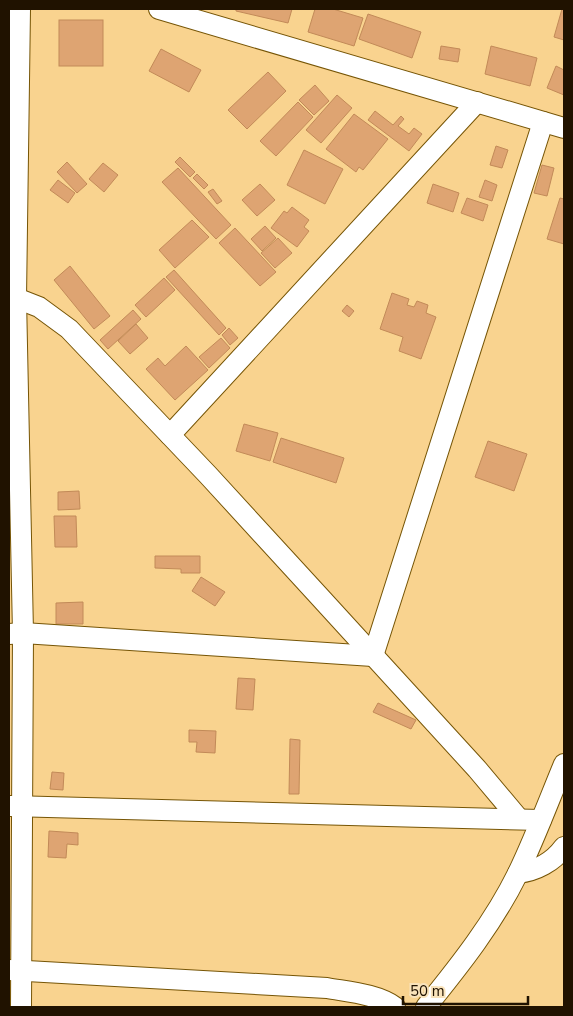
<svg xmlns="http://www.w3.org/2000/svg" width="573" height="1016" viewBox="0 0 573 1016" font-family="'Nunito Sans',sans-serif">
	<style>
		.building { fill: #dea472; stroke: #c28a58 }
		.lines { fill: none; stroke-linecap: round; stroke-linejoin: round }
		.minor-casing { stroke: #765506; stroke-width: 22 }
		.minor { stroke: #fff; stroke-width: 20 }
	</style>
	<rect width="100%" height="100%" fill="#f9d38f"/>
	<g class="building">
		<polygon points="236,9 292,9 288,23 236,11"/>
		<polygon points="315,9 333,9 363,18 354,46 308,32"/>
		<polygon points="562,9 564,9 564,40 554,37"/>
		<polygon points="368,14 421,32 412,58 359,39"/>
		<rect x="59" y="20" width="44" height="46"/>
		<polygon points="441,46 460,49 458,62 439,59"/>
		<polygon points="491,46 537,58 530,86 485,74"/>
		<polygon points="161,49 201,70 189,92 149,71"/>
		<polygon points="556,66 564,70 564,95 547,88"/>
		<polygon points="268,72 286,91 247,129 228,110"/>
		<polygon points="315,85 329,101 314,115 299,100"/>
		<polygon points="337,95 352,108 321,143 306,130"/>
		<polygon points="298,102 313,117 276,156 260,141"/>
		<polygon points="375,111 393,125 401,116 404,119 398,126 409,134 414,128 422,134 409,151 368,120"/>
		<polygon points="354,114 388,139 363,170 359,167 356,172 326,149"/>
		<polygon points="496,146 508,150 502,168 490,165"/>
		<polygon points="304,150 343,169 325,204 287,185"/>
		<polygon points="180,157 195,172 190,177 175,162"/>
		<polygon points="67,162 87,184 77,193 57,172"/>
		<polygon points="103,163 118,175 104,192 89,179"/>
		<polygon points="542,165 554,168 547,196 534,193"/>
		<polygon points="178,168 231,225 216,239 162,182"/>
		<polygon points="197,174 208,185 204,189 193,178"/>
		<polygon points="58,180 75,193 68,203 50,190"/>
		<polygon points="485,180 497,185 492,201 479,197"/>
		<polygon points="260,184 275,200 257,216 242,200"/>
		<polygon points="433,184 459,193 453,212 427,203"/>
		<polygon points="213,189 222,201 217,204 208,192"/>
		<polygon points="467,198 488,205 483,221 461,213"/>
		<polygon points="560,198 564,199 564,244 547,239"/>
		<polygon points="292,207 309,220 304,227 309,231 297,247 271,228 284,211 287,213"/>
		<polygon points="192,220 209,237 175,268 159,250"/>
		<polygon points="265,226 276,238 262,251 251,239"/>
		<polygon points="235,228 276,272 260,286 219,243"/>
		<polygon points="278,238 292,253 275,268 261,253"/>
		<polygon points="70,266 110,316 94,329 54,280"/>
		<polygon points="174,270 226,328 219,335 166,277"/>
		<polygon points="164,278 175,290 146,317 135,305"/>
		<polygon points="392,293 409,299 407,305 414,307 417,301 428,305 426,313 436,317 421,359 399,351 403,337 380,329"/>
		<polygon points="347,305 354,311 349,317 342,311"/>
		<polygon points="133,310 141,319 108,349 100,340"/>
		<polygon points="136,324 148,338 130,354 118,341"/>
		<polygon points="229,328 238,338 230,345 222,335"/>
		<polygon points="221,338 230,348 209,368 199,357"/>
		<polygon points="186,346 208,370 175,400 146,369 158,358 165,366"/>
		<polygon points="244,424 278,433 270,461 236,451"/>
		<polygon points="281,438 344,458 336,483 273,462"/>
		<polygon points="488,441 527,454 514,491 475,477"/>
		<polygon points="79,491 80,509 58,510 58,492"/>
		<polygon points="54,516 76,516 77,547 55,547"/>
		<polygon points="155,556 200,556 200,573 181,573 181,569 155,568"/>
		<polygon points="201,577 225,592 215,606 192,591"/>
		<polygon points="83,602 83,624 56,624 56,603"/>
		<polygon points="238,678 255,679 253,710 236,709"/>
		<polygon points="378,703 416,720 411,729 373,712"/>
		<polygon points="189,730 216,731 215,753 196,752 197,742 189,742"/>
		<polygon points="290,739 300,740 299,794 289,794"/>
		<polygon points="52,772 64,773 63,790 50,789"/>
		<polygon points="49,831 78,833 78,845 67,844 66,858 48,857"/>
	</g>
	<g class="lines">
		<defs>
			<g id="minor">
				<polyline points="20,9 16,298 23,633 21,1007"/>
				<polyline points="159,9 564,128"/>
				<polyline points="9,298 16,298 39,307 69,329 208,475 318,595 477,769 519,819"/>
				<polyline points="170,435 477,102"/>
				<polyline points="9,634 23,633 373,656 543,122"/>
				<polyline points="10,806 541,820"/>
				<path d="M518 873C536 871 553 862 564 847"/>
				<path d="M9 970 327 988C349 992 377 994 395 1007"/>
				<path d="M426 1007C460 965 494 922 518 873 535 838 549 800 564 764"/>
			</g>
		</defs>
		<use href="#minor" class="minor-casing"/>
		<use href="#minor" class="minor"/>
	</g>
	<rect width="573" height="1016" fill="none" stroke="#201200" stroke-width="20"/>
	<path d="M403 996v8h125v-8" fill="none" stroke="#201200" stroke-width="2.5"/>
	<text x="410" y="996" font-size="15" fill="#201200" stroke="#f9e3bb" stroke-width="4" paint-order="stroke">50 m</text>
</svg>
